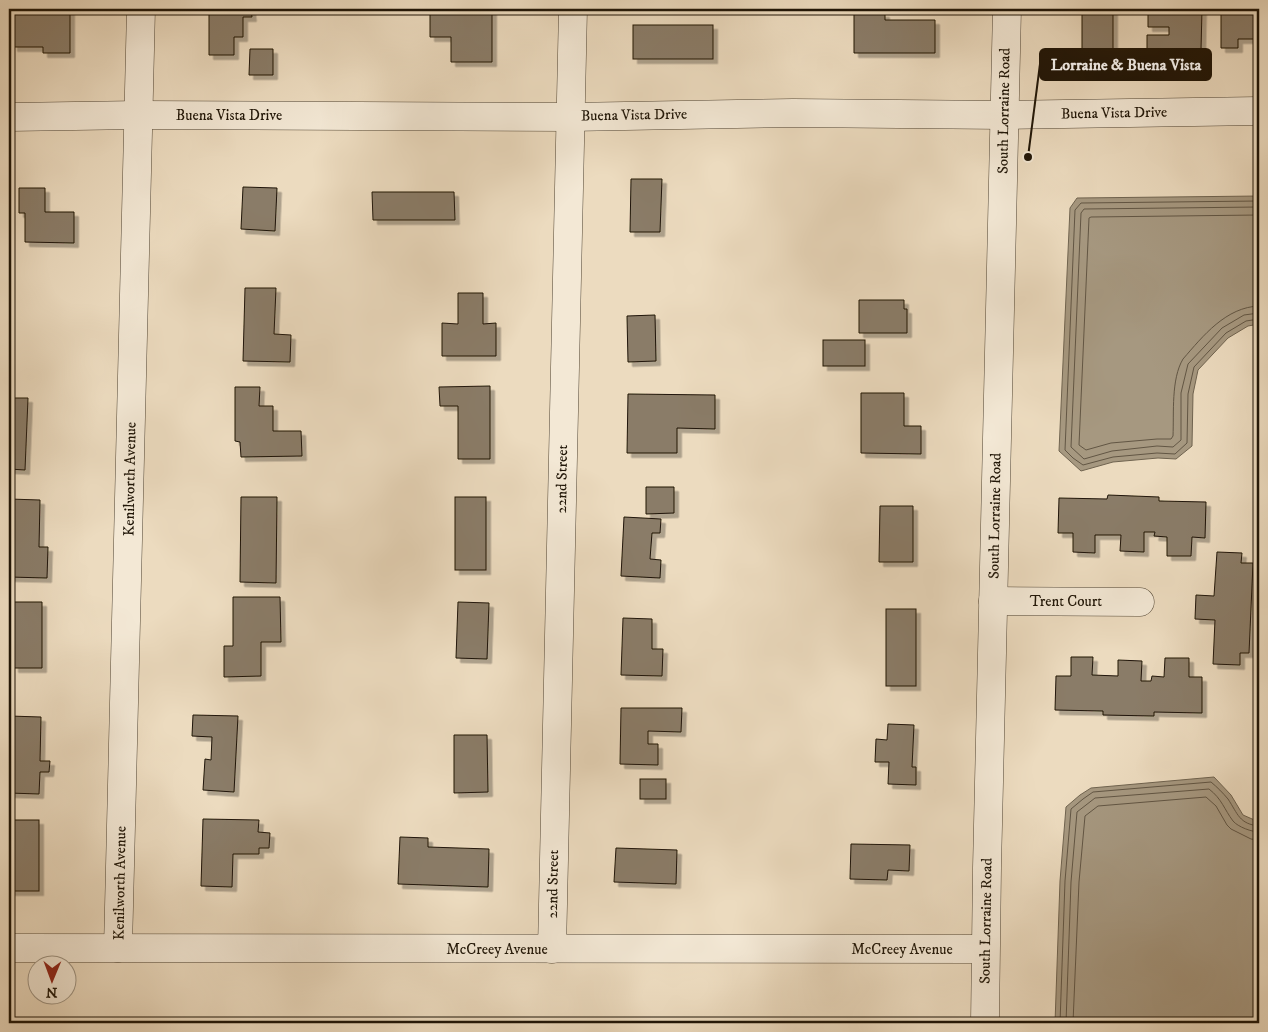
<svg xmlns="http://www.w3.org/2000/svg" width="1268" height="1032" viewBox="0 0 1268 1032" font-family="'IM FELL DW Pica',serif">
	<style>
		.water { fill: #a69880; stroke: #706450 }
		.lines { fill: none; stroke-linecap: round; stroke-linejoin: round }
		.shore { stroke: #625644; stroke-width: 1 }
		.building { fill: #8a7c67; stroke: #1f1507; filter: url(#shadow) }
		.minor-casing { stroke: #524635; stroke-width: 29 }
		.minor { stroke: #f3e8d5; stroke-width: 28 }
		.labels { text-anchor: middle; dominant-baseline: central; stroke-width: 4.5; stroke-linejoin: round; paint-order: stroke }
		.street-label { font-size: 15px; fill: #1f1507; stroke: #f3e8d5 }
		.leader { fill: none; stroke: #1f1507; stroke-width: 2 }
		.callout-dot { fill: #1f1507; stroke: #f3e8d5; stroke-width: 2 }
		.callout { fill: #1f1507; stroke: #1f1507; stroke-width: 2 }
		.callout-label { font-size: 16px; text-anchor: middle; font-weight: bold; fill: #fff }
	</style>
	<defs>
		<filter id="shadow"><feDropShadow dx="4.5" dy="4.5" stdDeviation="0" flood-color="#0004"/></filter>
	</defs>
	<rect width="100%" height="100%" fill="#ecdbbf"/>
	<filter id="stains"><feTurbulence type="fractalNoise" baseFrequency=".004" numOctaves="4"/><feColorMatrix values="0 0 0 0 .2 0 0 0 0 .09 0 0 0 0 .02 0 0 0 .5 -.17"/></filter>
	<radialGradient id="worn" r=".72"><stop offset=".6" stop-color="#630" stop-opacity="0"/><stop offset="1" stop-color="#630" stop-opacity=".3"/></radialGradient>
	<g class="water">
		<polygon points="1259,196 1259,324 1248,326 1228,338 1198,370 1193,394 1192,446 1176,459 1158,458 1113,462 1081,471 1059,451 1070,208 1077,198"/>
		<polygon points="1214,777 1231,795 1243,815 1259,822 1258,1023 1055,1023 1060,881 1066,807 1080,795 1091,788"/>
	</g>
	<g class="lines">
		<g class="shore">
			<polyline points="1259,201 1081,203 1075,210 1065,450 1073,458 1083,465 1113,457 1157,453 1175,454 1187,443 1188,394 1194,367 1226,333 1246,321 1259,319"/>
			<polyline points="1259,207 1084,209 1081,213 1071,447 1084,459 1112,451 1157,446 1173,447 1181,440 1181,393 1188,364 1222,328 1244,315 1259,313"/>
			<path d="M1259 215 1091 217 1089 218 1079 445 1086 450 1111 443 1157 439H1171L1173 436C1174 413 1171 379 1183 359 1203 336 1226 307 1259 306"/>
			<path d="M1060 1023 1065 881 1071 809 1083 799 1093 792 1211 782C1217 787 1223 793 1228 799 1238 814 1239 824 1259 826"/>
			<path d="M1066 1023 1071 882 1077 812 1095 798 1209 789C1222 799 1224 809 1233 821 1238 827 1252 832 1259 832"/>
			<polyline points="1073,1023 1079,882 1085,816 1098,806 1206,797 1216,806 1227,825 1231,829 1251,839 1259,840"/>
		</g>
	</g>
	<g class="building">
		<polygon points="13,9 70,9 70,53 43,53 43,47 13,47"/>
		<polygon points="209,9 251,9 252,17 243,17 243,37 234,37 234,55 209,55"/>
		<polygon points="430,9 492,9 492,62 451,62 451,37 430,37"/>
		<rect x="1082" y="9" width="31" height="45"/>
		<polygon points="1148,9 1202,9 1201,50 1147,50 1147,35 1169,35 1169,27 1148,27"/>
		<polygon points="1221,9 1235,9 1235,10 1259,10 1259,39 1238,39 1238,48 1221,48"/>
		<polygon points="854,13 885,13 885,20 935,20 935,53 854,53"/>
		<rect x="633" y="25" width="80" height="34"/>
		<polygon points="250,49 273,49 273,75 249,75"/>
		<polygon points="631,179 662,179 660,232 630,232"/>
		<polygon points="243,187 277,188 275,231 241,229"/>
		<polygon points="19,188 45,188 45,212 74,212 74,243 25,242 25,213 19,213"/>
		<polygon points="372,192 454,192 455,220 373,220"/>
		<polygon points="245,288 276,288 274,334 291,335 290,362 243,361"/>
		<polygon points="458,293 483,293 483,324 496,323 496,356 442,356 442,323 458,324"/>
		<polygon points="859,300 904,300 904,309 907,309 907,333 859,333"/>
		<polygon points="655,315 656,361 628,362 627,316"/>
		<rect x="823" y="340" width="42" height="26"/>
		<polygon points="490,386 490,459 458,459 458,406 440,406 439,387"/>
		<polygon points="235,387 260,387 259,406 273,406 273,431 301,431 302,456 241,457 240,442 235,441"/>
		<polygon points="861,393 904,393 904,426 921,426 921,454 861,453"/>
		<polygon points="628,394 715,395 715,429 677,428 677,453 627,453"/>
		<polygon points="9,398 28,398 25,470 9,469"/>
		<polygon points="646,487 674,487 674,513 646,514"/>
		<polygon points="1108,495 1159,497 1159,501 1206,502 1205,538 1192,537 1191,556 1167,556 1167,537 1154,536 1155,532 1144,532 1144,552 1120,551 1121,535 1095,535 1095,553 1073,552 1073,533 1058,533 1059,498 1107,499"/>
		<polygon points="241,497 277,497 276,583 240,582"/>
		<rect x="455" y="497" width="31" height="73"/>
		<polygon points="9,499 40,500 39,547 48,547 47,578 9,577"/>
		<polygon points="880,506 913,506 913,562 879,562"/>
		<polygon points="624,517 661,519 660,533 652,533 650,559 661,560 660,578 621,576"/>
		<polygon points="1217,552 1242,553 1241,563 1253,563 1249,653 1240,653 1240,665 1213,664 1215,620 1195,619 1196,595 1214,596"/>
		<polygon points="233,597 280,597 281,642 261,642 261,676 224,677 224,646 233,646"/>
		<polygon points="14,602 42,602 42,668 14,668 14,659 9,659 9,628 14,628"/>
		<polygon points="458,602 489,603 487,659 456,658"/>
		<rect x="886" y="609" width="30" height="77"/>
		<polygon points="623,618 652,619 652,649 663,649 662,676 621,675"/>
		<polygon points="1071,657 1093,657 1092,675 1118,676 1118,660 1142,661 1141,681 1151,681 1152,676 1164,677 1165,658 1189,658 1189,677 1202,677 1202,713 1154,712 1154,716 1103,715 1103,711 1055,710 1056,676 1071,676"/>
		<polygon points="621,708 682,708 681,732 648,731 648,744 658,744 658,765 620,764"/>
		<polygon points="193,715 238,716 234,792 203,790 205,759 211,760 212,737 192,736"/>
		<polygon points="9,716 41,717 40,761 50,761 49,772 40,772 39,794 9,793"/>
		<polygon points="888,724 914,725 912,767 916,767 916,785 888,784 889,762 875,762 876,739 887,740"/>
		<polygon points="454,735 487,735 488,792 454,793"/>
		<rect x="640" y="779" width="26" height="20"/>
		<polygon points="203,819 259,820 258,832 270,833 269,848 259,848 259,854 233,854 232,887 201,886"/>
		<rect x="9" y="820" width="30" height="71"/>
		<polygon points="400,837 428,838 428,847 489,849 488,887 398,884"/>
		<polygon points="851,844 910,845 909,871 888,870 887,880 850,879"/>
		<polygon points="616,848 677,850 676,884 614,882"/>
	</g>
	<g class="lines">
		<defs>
			<g id="minor">
				<polyline points="9,117 139,115 570,117 793,113 1004,115 1259,111"/>
				<polyline points="993,601 1140,602"/>
				<polyline points="9,948 985,949"/>
				<polyline points="118,948 141,9"/>
				<polyline points="552,949 573,9"/>
				<polyline points="985,1023 987,868 1007,9"/>
			</g>
		</defs>
		<use href="#minor" class="minor-casing"/>
		<use href="#minor" class="minor"/>
	</g>
	<g class="labels">
		<g class="street-label">
			<text transform="translate(1004 111) rotate(-89)">South Lorraine Road</text>
			<text transform="translate(1114 113) rotate(-1)">Buena Vista Drive</text>
			<text x="229" y="115">Buena Vista Drive</text>
			<text transform="translate(634 115) rotate(-1)">Buena Vista Drive</text>
			<text transform="translate(130 479) rotate(-89)">Kenilworth Avenue</text>
			<text transform="translate(562 479) rotate(-89)">22nd Street</text>
			<text transform="translate(995 516) rotate(-89)">South Lorraine Road</text>
			<text x="1066" y="601">Trent Court</text>
			<text transform="translate(120 883) rotate(-89)">Kenilworth Avenue</text>
			<text transform="translate(553 884) rotate(-89)">22nd Street</text>
			<text transform="translate(986 921) rotate(-89)">South Lorraine Road</text>
			<text x="497" y="949">McCreey Avenue</text>
			<text x="902" y="949">McCreey Avenue</text>
		</g>
	</g>
	<path class="leader" d="M1028 157L1040 64"/>
	<circle class="callout-dot" cx="1028" cy="157" r="5"/>
	<rect class="callout" x="1040" y="49" width="171" height="31" rx="5"/>
	<g class="callout-label">
		<text x="1126" y="70">Lorraine &amp; Buena Vista</text>
	</g>
	<rect width="1268" height="1032" fill="none" stroke="#ecdbbf" stroke-width="30"/>
	<rect x="10" y="10" width="1248" height="1012" fill="none" stroke="#1f1507" stroke-width="2.5"/>
	<rect x="15" y="15" width="1238" height="1002" fill="none" stroke="#1f1507"/>
	<g transform="translate(52 980) rotate(181)"><circle r="24" fill="#f3e8d5" stroke="#9e9483"/>
	<path d="M0-4L9 19L0 12L-9 19Z" fill="#8f2418"/>
	<text y="-8" font-size="14" font-weight="bold" text-anchor="middle" fill="#1f1507">N</text>
	</g>
	<rect width="100%" height="100%" filter="url(#stains)"/>
	<rect width="100%" height="100%" fill="url(#worn)"/>
</svg>
